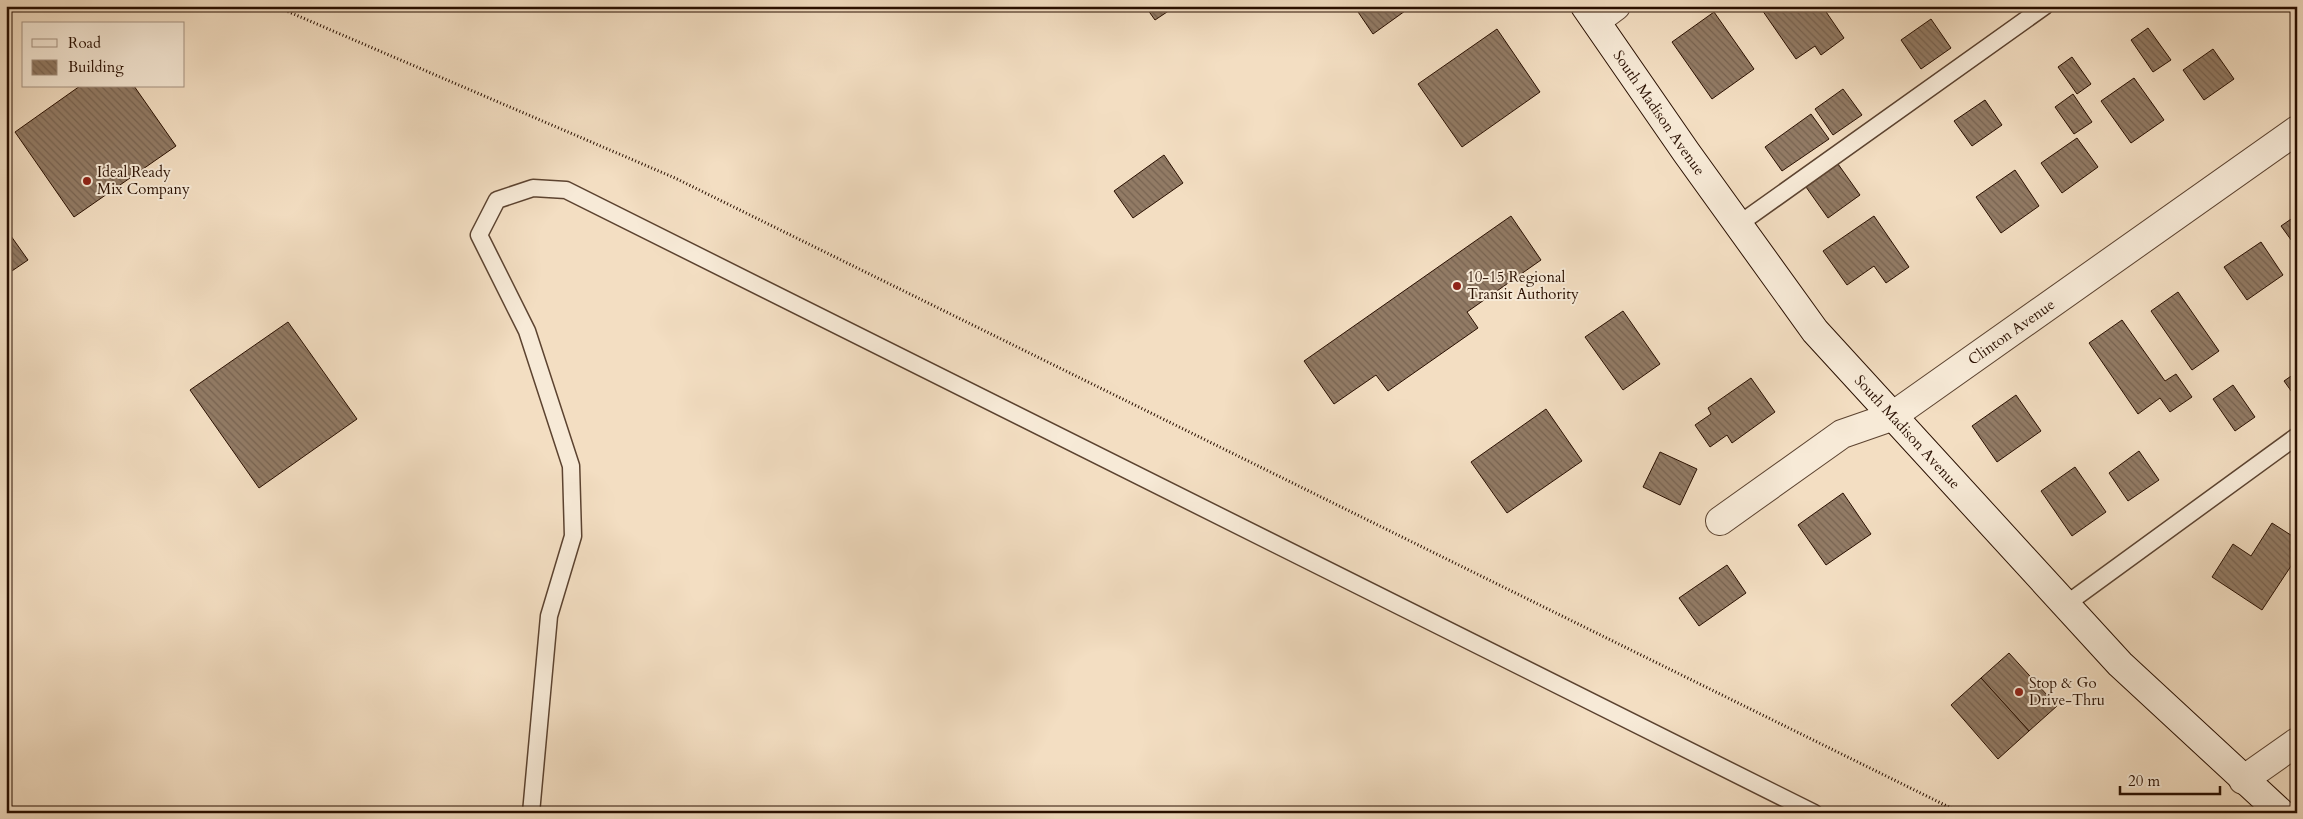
<svg xmlns="http://www.w3.org/2000/svg" width="2303" height="819" viewBox="0 0 2303 819" font-family="Cardo,serif">
	<style>
		.building { fill: url(#building-back-hatch); stroke: #290f00 }
		.lines { fill: none; stroke-linecap: round; stroke-linejoin: round }
		.service-casing { stroke: #5c4330; stroke-width: 19 }
		.minor-casing { stroke: #5c4330; stroke-width: 30 }
		.secondary-casing { stroke: #290f00; stroke-width: 30 }
		.path { stroke: #290f00; stroke-width: 3; stroke-dasharray: 1 2.5; stroke-linecap: butt }
		.service { stroke: #f7ead7; stroke-width: 16 }
		.minor { stroke: #f7ead7; stroke-width: 28 }
		.secondary { stroke: #f7ead7; stroke-width: 28 }
		.poi-dot { fill: #8f2418; stroke: #f7ead7; stroke-width: 2 }
		.labels { text-anchor: middle; dominant-baseline: central; stroke-width: 4; stroke-linejoin: round; paint-order: stroke }
		.street-label { font-size: 15px; fill: #290f00; stroke: #f7ead7 }
		.poi-label { font-size: 15px; fill: #290f00; stroke: #f7ead7; text-anchor: start }
	</style>
	<defs>
		<pattern id="building-back-hatch" width="6" height="6" patternUnits="userSpaceOnUse" patternTransform="scale(1.25)"><rect width="6" height="6" fill="#927b65"/><path d="M-1 5l2 2M0 0l6 6M5-1l2 2" fill="none" stroke="#776351"/></pattern>
	</defs>
	<rect width="100%" height="100%" fill="#f3dec2"/>
	<filter id="stains"><feTurbulence type="fractalNoise" baseFrequency=".004" numOctaves="4"/><feColorMatrix values="0 0 0 0 .2 0 0 0 0 .09 0 0 0 0 .02 0 0 0 .5 -.17"/></filter>
	<radialGradient id="worn" r=".72"><stop offset=".6" stop-color="#630" stop-opacity="0"/><stop offset="1" stop-color="#630" stop-opacity=".3"/></radialGradient>
	<g class="building">
		<polygon points="1145,6 1176,6 1155,20"/>
		<polygon points="1354,6 1412,6 1373,34"/>
		<polygon points="1822,6 1844,38 1821,55 1815,46 1796,59 1760,7"/>
		<polygon points="1714,12 1754,69 1712,99 1672,42"/>
		<polygon points="1931,19 1951,48 1921,69 1901,40"/>
		<polygon points="2148,28 2171,60 2153,72 2131,40"/>
		<polygon points="1497,29 1540,92 1462,147 1418,84"/>
		<polygon points="2213,49 2234,79 2204,100 2183,70"/>
		<polygon points="2072,57 2091,84 2077,94 2058,67"/>
		<polygon points="2134,78 2164,120 2131,143 2101,101"/>
		<polygon points="80,86 134,86 176,146 74,217 15,132"/>
		<polygon points="1843,89 1862,115 1833,135 1815,109"/>
		<polygon points="2073,94 2092,122 2074,134 2055,107"/>
		<polygon points="1985,100 2002,125 1972,146 1954,121"/>
		<polygon points="1811,114 1829,139 1782,171 1765,147"/>
		<polygon points="2077,138 2098,167 2062,193 2041,163"/>
		<polygon points="1164,155 1183,183 1133,218 1114,191"/>
		<polygon points="1838,164 1860,195 1828,218 1806,187"/>
		<polygon points="2015,170 2039,206 2001,233 1976,197"/>
		<polygon points="2297,215 2297,248 2281,226"/>
		<polygon points="1511,216 1541,260 1467,312 1478,328 1388,391 1376,375 1334,404 1304,361"/>
		<polygon points="1874,216 1909,267 1886,283 1874,266 1847,285 1823,251"/>
		<polygon points="6,229 28,260 6,275"/>
		<polygon points="2261,242 2283,275 2247,300 2224,267"/>
		<polygon points="2178,292 2219,351 2192,370 2151,311"/>
		<polygon points="1623,311 1660,364 1623,390 1585,337"/>
		<polygon points="2122,320 2165,381 2176,374 2192,397 2170,412 2160,398 2138,414 2089,343"/>
		<polygon points="288,322 357,419 259,488 190,390"/>
		<polygon points="2297,372 2297,399 2284,381"/>
		<polygon points="1751,378 1775,412 1732,443 1727,435 1710,447 1695,425 1711,414 1708,408"/>
		<polygon points="2233,385 2255,417 2235,431 2213,399"/>
		<polygon points="2016,395 2041,431 1997,462 1972,426"/>
		<polygon points="1546,409 1582,461 1507,513 1471,462"/>
		<polygon points="2139,451 2159,480 2128,501 2109,473"/>
		<polygon points="1660,452 1697,469 1680,505 1643,487"/>
		<polygon points="2075,467 2106,512 2072,536 2041,491"/>
		<polygon points="1843,493 1871,534 1826,565 1798,525"/>
		<polygon points="2272,523 2297,539 2297,557 2262,610 2212,577 2233,544 2251,556"/>
		<polygon points="1727,565 1746,593 1699,626 1679,598"/>
		<polygon points="2009,653 2057,706 2029,731 1981,678"/>
		<polygon points="1981,678 2029,731 1998,759 1951,705"/>
	</g>
	<g class="lines">
		<defs>
			<g id="service">
				<polyline points="1739,224 2045,6"/>
				<polyline points="2065,605 2297,436"/>
				<polyline points="531,813 549,616 573,536 571,466 527,331 479,235 497,200 533,188 566,190 1814,813"/>
			</g>
			<g id="minor">
				<polyline points="1596,21 1616,6"/>
				<path id="s1" d="M1720 521 1842 434 1891 417 2297 130"/>
				<polyline points="2243,780 2297,742"/>
			</g>
			<g id="secondary">
				<path id="s2" d="M1585 6 1686 152 1815 331 2120 664 2281 813"/>
			</g>
		</defs>
		<use href="#service" class="service-casing"/>
		<use href="#minor" class="minor-casing"/>
		<use href="#secondary" class="secondary-casing"/>
		<polyline class="path" points="275,6 675,178 1961,813"/>
		<use href="#service" class="service"/>
		<use href="#minor" class="minor"/>
		<use href="#secondary" class="secondary"/>
	</g>
	<g class="poi-dot">
		<circle cx="87" cy="181" r="5"/>
		<circle cx="1457" cy="286" r="5"/>
		<circle cx="2019" cy="692" r="5"/>
	</g>
	<g class="labels">
		<g class="street-label">
			<text stroke="none"><textPath href="#s2" startOffset="130">South Madison Avenue</textPath></text>
			<text stroke="none"><textPath href="#s1" startOffset="349">Clinton Avenue</textPath></text>
			<text stroke="none"><textPath href="#s2" startOffset="535">South Madison Avenue</textPath></text>
		</g>
		<g class="poi-label">
			<text x="97" y="172">Ideal Ready<tspan x="97" dy="17">Mix Company</tspan></text>
			<text x="1467" y="277">10-15 Regional<tspan x="1467" dy="17">Transit Authority</tspan></text>
			<text x="2029" y="683">Stop &amp; Go<tspan x="2029" dy="17">Drive-Thru</tspan></text>
		</g>
	</g>
	<rect width="2303" height="819" fill="none" stroke="#f3dec2" stroke-width="25"/>
	<rect x="8" y="8" width="2288" height="804" fill="none" stroke="#290f00" stroke-width="2.5"/>
	<rect x="12" y="12" width="2278" height="794" fill="none" stroke="#290f00"/>
	<rect x="22" y="22" width="162" height="65" fill="#f7ead7" stroke="#a59281"/>
	<rect x="32" y="39" width="25" height="8" fill="#f7ead7" stroke="#a59281"/>
	<text x="68" y="48" font-size="15" fill="#290f00">Road</text>
	<rect x="32" y="60" width="25" height="15" fill="url(#building-back-hatch)" stroke="#a59281"/>
	<text x="68" y="72" font-size="15" fill="#290f00">Building</text>
	<path d="M2120 786v8h100v-8" fill="none" stroke="#290f00" stroke-width="2.5"/>
	<text x="2128" y="786" font-size="15" fill="#290f00" stroke="#f7ead7" stroke-width="4" paint-order="stroke">20 m</text>
	<rect width="100%" height="100%" filter="url(#stains)"/>
	<rect width="100%" height="100%" fill="url(#worn)"/>
</svg>
